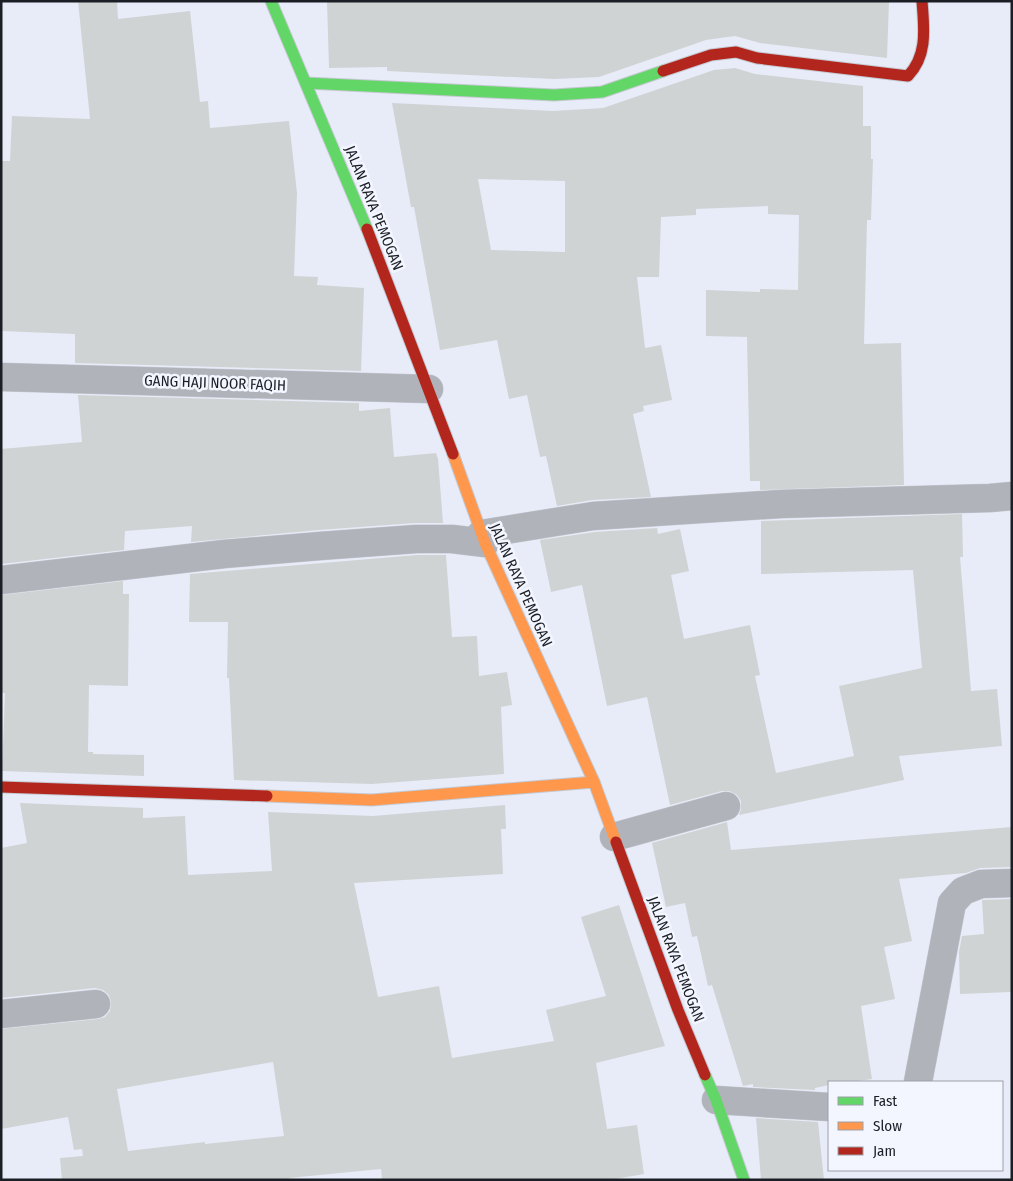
<svg xmlns="http://www.w3.org/2000/svg" width="1013" height="1181" viewBox="0 0 1013 1181" font-family="'Fira Sans Condensed',sans-serif">
	<style>
		.building { fill: #d0d3d4; fill-rule: evenodd }
		.lines { fill: none; stroke-linecap: round; stroke-linejoin: round }
		.street-casing { stroke: #c4c8d0; stroke-width: 29 }
		.fast-casing { stroke: #c4c8d0; stroke-width: 13 }
		.slow-casing { stroke: #c4c8d0; stroke-width: 13 }
		.jam-casing { stroke: #c4c8d0; stroke-width: 13 }
		.street { stroke: #b0b3ba; stroke-width: 28 }
		.fast { stroke: #63d668; stroke-width: 11 }
		.slow { stroke: #ff974d; stroke-width: 11 }
		.jam { stroke: #b3261e; stroke-width: 11 }
		.labels { text-anchor: middle; dominant-baseline: central; stroke-width: 5; stroke-linejoin: round; paint-order: stroke }
		.street-label { font-size: 15px; fill: #1b1e25; stroke: #f3f6ff }
	</style>
	<rect width="100%" height="100%" fill="#e7ecf8"/>
	<g class="building">
		<polygon points="78,1 117,1 118,19 190,11 200,102 208,101 210,128 289,121 297,193 294,276 318,277 317,285 364,288 361,371 75,363 75,334 1,331 1,161 10,161 12,116 90,119"/>
		<polygon points="327,1 889,1 887,58 760,43 735,36 706,40 599,77 554,79 387,71 387,67 329,68"/>
		<path d="M735 68 755 74 863 86V126H871V159H873L871 220H867L864 344 901 343 904 485 760 490V481H750L747 337 706 336V290L760 292V289L798 290 799 215 768 214V206L696 209V215L661 217 659 277H637L645 348 661 345 672 400 643 406 644 411 633 414 651 497 592 500 557 506 546 456 540 457 527 395 509 399 497 340 440 350 414 207H411L392 103 553 111 603 108 714 70ZM478 179 565 181V252L491 250Z"/>
		<polygon points="78,395 359,403 359,411 390,408 394,457 436,453 438,459 443,523 415,523 319,530 191,542 192,526 125,531 124,550 1,564 1,449 82,442"/>
		<polygon points="962,514 963,557 960,557 971,691 997,689 1002,746 899,756 904,780 739,815 741,809 741,801 737,795 729,791 722,791 670,805 647,697 607,706 582,585 551,592 540,540 595,532 657,528 658,534 680,529 689,571 671,575 684,639 750,625 760,675 755,676 776,773 854,756 839,686 922,668 913,570 761,574 761,521"/>
		<polygon points="417,555 446,555 452,637 477,636 479,676 507,672 512,705 501,707 504,774 372,784 234,780 229,678 227,678 228,622 189,622 190,574"/>
		<polygon points="123,581 123,594 129,594 128,686 89,685 88,752 93,752 93,754 144,755 144,776 2,771 5,693 1,693 1,595"/>
		<path d="M20 803 143 808V818L185 816 188 875 272 871 268 812 373 816 505 805 506 829H501L503 874 354 883 378 997 439 986 452 1058 554 1041 546 1010 606 996 581 917 619 905 665 1046 596 1063 607 1129 637 1125 644 1174 609 1180H382L381 1169 289 1178V1180H62L60 1158 83 1156 82 1149 74 1150 68 1117 1 1129V1029L98 1019 105 1017 110 1011 111 1002 109 995 103 990 95 988 1 998V848L27 843ZM273 1062 284 1136 205 1144V1142L128 1151 117 1089Z"/>
		<polygon points="727,822 731,850 1012,827 1012,867 980,868 966,873 899,879 912,941 884,947 895,999 861,1006 872,1079 851,1082 829,1082 829,1085 815,1088 815,1090 753,1087 753,1084 743,1086 712,985 708,986 697,936 692,937 685,903 666,907 652,843"/>
		<polygon points="1012,899 1011,992 960,994 959,952 962,936 984,934 982,900"/>
		<polygon points="756,1118 818,1122 824,1180 761,1180"/>
	</g>
	<g class="lines">
		<defs>
			<g id="street">
				<polyline points="1,377 429,389"/>
				<polyline points="481,534 593,516 781,504 990,498 1012,496"/>
				<polyline points="1,580 224,554 320,546 416,539 452,539 485,543"/>
				<polyline points="614,837 726,806"/>
				<polyline points="1,1014 96,1004"/>
				<polyline points="918,1082 952,903 963,891 981,884 1012,883"/>
				<polyline points="716,1100 829,1107"/>
			</g>
			<g id="fast">
				<polyline points="271,1 367,229"/>
				<polyline points="306,83 554,95 602,92 663,71"/>
				<polyline points="705,1075 716,1100 744,1180"/>
			</g>
			<g id="slow">
				<polyline points="453,454 485,543 594,782 616,842"/>
				<polyline points="267,796 372,800 594,782"/>
			</g>
			<g id="jam">
				<path d="M663 71 711 55 736 52 757 58 908 76C928 55 924 28 922 1"/>
				<polyline points="367,229 453,454"/>
				<polyline points="1,787 267,796"/>
				<polyline points="616,842 678,1010 705,1075"/>
			</g>
		</defs>
		<use href="#street" class="street-casing"/>
		<use href="#fast" class="fast-casing"/>
		<use href="#slow" class="slow-casing"/>
		<use href="#jam" class="jam-casing"/>
		<use href="#street" class="street"/>
		<use href="#fast" class="fast"/>
		<use href="#slow" class="slow"/>
		<use href="#jam" class="jam"/>
	</g>
	<g class="labels">
		<g class="street-label">
			<text transform="translate(374 208) rotate(68)">JALAN RAYA PEMOGAN</text>
			<text transform="translate(215 383) rotate(2)">GANG HAJI NOOR FAQIH</text>
			<text transform="translate(521 585) rotate(66)">JALAN RAYA PEMOGAN</text>
			<text transform="translate(676 959) rotate(69)">JALAN RAYA PEMOGAN</text>
		</g>
	</g>
	<rect width="1013" height="1181" fill="none" stroke="#1b1e25" stroke-width="5"/>
	<rect x="828" y="1081" width="175" height="90" fill="#f3f6ff" stroke="#9da0a8"/>
	<rect x="838" y="1097" width="25" height="8" fill="#63d668" stroke="#9da0a8"/>
	<text x="873" y="1106" font-size="15" fill="#1b1e25">Fast</text>
	<rect x="838" y="1122" width="25" height="8" fill="#ff974d" stroke="#9da0a8"/>
	<text x="873" y="1131" font-size="15" fill="#1b1e25">Slow</text>
	<rect x="838" y="1147" width="25" height="8" fill="#b3261e" stroke="#9da0a8"/>
	<text x="873" y="1156" font-size="15" fill="#1b1e25">Jam</text>
</svg>
